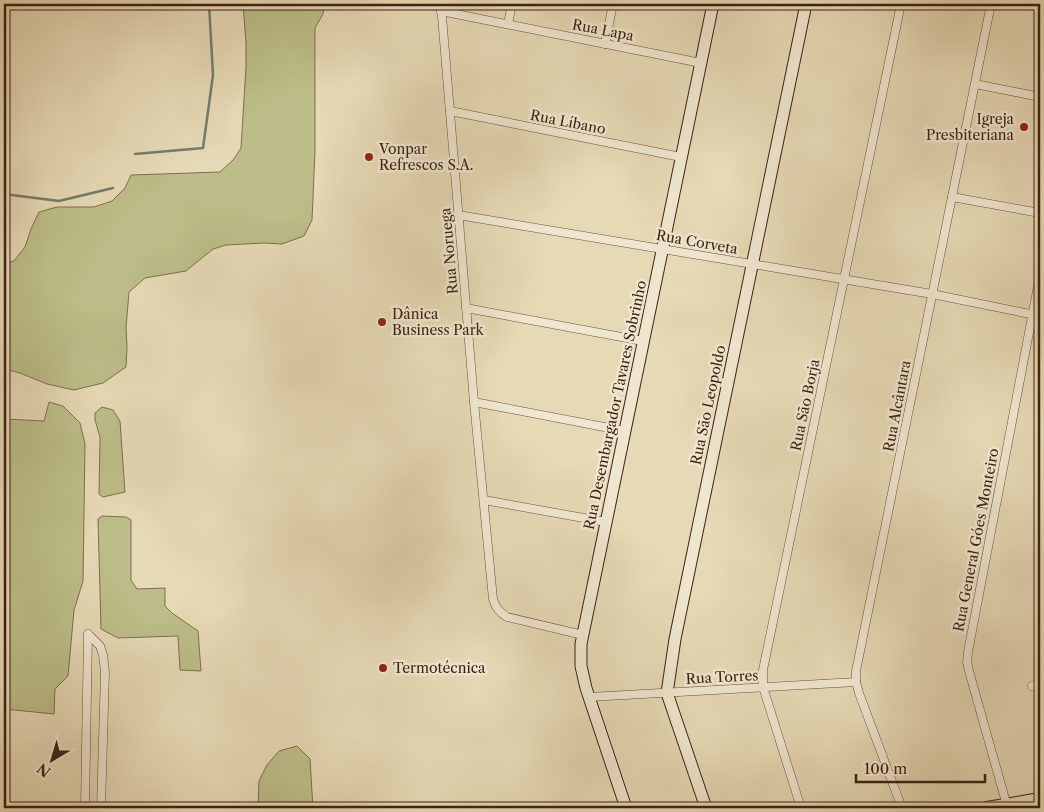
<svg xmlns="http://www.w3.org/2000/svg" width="1044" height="812" viewBox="0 0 1044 812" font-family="'Libre Caslon Text',serif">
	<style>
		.green { fill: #bcbd88; stroke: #7e6f4e }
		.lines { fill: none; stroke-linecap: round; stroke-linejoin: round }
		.stream { stroke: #737d70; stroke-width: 2.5 }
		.street-casing { stroke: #694f3c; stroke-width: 9 }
		.secondary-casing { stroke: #3f2113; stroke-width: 13 }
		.primary-casing { stroke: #3f2113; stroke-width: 14 }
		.street { stroke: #efe6cf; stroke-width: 8 }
		.secondary { stroke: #efe6cf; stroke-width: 11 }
		.primary { stroke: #e6d9b5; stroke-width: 12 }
		.poi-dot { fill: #8f2418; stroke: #efe6cf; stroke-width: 2 }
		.labels { text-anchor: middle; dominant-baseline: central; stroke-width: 5; stroke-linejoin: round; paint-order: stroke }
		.street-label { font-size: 14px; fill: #3f2113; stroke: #efe6cf }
		.poi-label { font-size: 14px; fill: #3f2113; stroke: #efe6cf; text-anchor: start }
	</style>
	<rect width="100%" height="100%" fill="#e6d9b5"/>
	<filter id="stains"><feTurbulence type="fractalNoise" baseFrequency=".004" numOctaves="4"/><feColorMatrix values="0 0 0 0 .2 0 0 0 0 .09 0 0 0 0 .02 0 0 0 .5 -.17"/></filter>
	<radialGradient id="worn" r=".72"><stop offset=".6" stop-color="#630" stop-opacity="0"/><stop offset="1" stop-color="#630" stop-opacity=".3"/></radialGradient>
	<g class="green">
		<polygon points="243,4 324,4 323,14 315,28 315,151 312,220 304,236 282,244 264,243 226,245 213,249 186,271 145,278 129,292 126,328 127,347 126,367 103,383 74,390 47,384 20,373 4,369 4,264 14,261 25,247 31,229 39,212 57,207 94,207 112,201 125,188 131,175 220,172 233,160 241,148 246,67 246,43"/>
		<polygon points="364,4 424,4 425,7"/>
		<polygon points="49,402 63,406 80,423 85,444 83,581 74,610 68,676 55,689 54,714 4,709 4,419 44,421"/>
		<polygon points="102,407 113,410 120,421 125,492 103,497 99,494 100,437 95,420 95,413"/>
		<polygon points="102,516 126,517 131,520 131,580 137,589 165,588 165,606 172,613 198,631 201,671 180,670 178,636 118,638 101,629 98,519"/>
		<polygon points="297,746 310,759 313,808 258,808 259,781 267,765 279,751"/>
	</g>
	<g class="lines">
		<g class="stream">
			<polyline points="135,154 203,148 213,75 209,4"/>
			<polyline points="4,194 59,201 113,188"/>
		</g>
		<defs>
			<g id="street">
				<path d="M441 4 474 402 493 599C496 608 499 612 507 617L583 635"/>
				<polyline points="441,11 701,63"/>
				<polyline points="508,24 512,4"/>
				<polyline points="605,44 613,4"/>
				<polyline points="975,84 1040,97"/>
				<polyline points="450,111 681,157"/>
				<polyline points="952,197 1040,213"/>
				<polyline points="458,215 932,294 1040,316"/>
				<polyline points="466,308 643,341"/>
				<polyline points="474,402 625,431"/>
				<polyline points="484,500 606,522"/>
				<polyline points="88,634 100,646 103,655 105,672 101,808"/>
				<polyline points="1032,686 1040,684"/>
				<polyline points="589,697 856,682"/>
				<polyline points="1007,806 969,671 967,662 968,652 1040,275"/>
				<polyline points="85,808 88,634"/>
				<polyline points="801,808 763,687 763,670 901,4"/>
				<polyline points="902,808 859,693 856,682 856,671 991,4"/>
			</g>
			<g id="secondary">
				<polyline points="626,808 586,688 581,666 581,644 713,4"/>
				<polyline points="706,808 667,693 675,639 806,4"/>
			</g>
			<polyline id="primary" points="987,808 1040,799"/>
		</defs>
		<use href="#street" class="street-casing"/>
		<use href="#secondary" class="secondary-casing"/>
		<use href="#primary" class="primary-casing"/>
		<use href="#street" class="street"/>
		<use href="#secondary" class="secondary"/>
		<use href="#primary" class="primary"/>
	</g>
	<g class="poi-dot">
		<circle cx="1024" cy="127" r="5"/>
		<circle cx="369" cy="157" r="5"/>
		<circle cx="382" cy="322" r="5"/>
		<circle cx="383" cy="668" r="5"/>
	</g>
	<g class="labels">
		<g class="street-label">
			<text transform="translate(603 30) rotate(11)">Rua Lapa</text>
			<text transform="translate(568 122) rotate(11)">Rua Líbano</text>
			<text transform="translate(697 242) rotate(10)">Rua Corveta</text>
			<text transform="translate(449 251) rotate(-95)">Rua Noruega</text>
			<text transform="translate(615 405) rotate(-78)">Rua Desembargador Tavares Sobrinho</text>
			<text transform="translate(708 405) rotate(-78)">Rua São Leopoldo</text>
			<text transform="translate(805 405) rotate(-78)">Rua São Borja</text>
			<text transform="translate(897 406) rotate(-79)">Rua Alcântara</text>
			<text transform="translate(976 540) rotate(-79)">Rua General Góes Monteiro</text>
			<text transform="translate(722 677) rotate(-3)">Rua Torres</text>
		</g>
		<g class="poi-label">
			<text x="1014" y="119" text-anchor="end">Igreja<tspan x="1014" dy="16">Presbiteriana</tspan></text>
			<text x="379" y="149">Vonpar<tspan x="379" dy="16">Refrescos S.A.</tspan></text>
			<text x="392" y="314">Dânica<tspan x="392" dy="16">Business Park</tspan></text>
			<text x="393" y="668">Termotécnica</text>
		</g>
	</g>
	<rect width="1044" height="812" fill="none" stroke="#e6d9b5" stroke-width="20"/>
	<rect x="5" y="5" width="1034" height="802" fill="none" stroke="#3f2113" stroke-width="2.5"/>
	<rect x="10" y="10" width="1024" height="792" fill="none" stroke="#3f2113"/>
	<g transform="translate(52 760) rotate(218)" stroke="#efe6cf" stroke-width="4" paint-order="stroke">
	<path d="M0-4L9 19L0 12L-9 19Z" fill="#3f2113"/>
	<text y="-8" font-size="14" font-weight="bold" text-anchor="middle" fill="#3f2113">N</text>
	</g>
	<path d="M856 774v8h129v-8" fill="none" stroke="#3f2113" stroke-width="2.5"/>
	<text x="864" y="774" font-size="15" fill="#3f2113" stroke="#efe6cf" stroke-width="4" paint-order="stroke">100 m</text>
	<rect width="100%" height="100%" filter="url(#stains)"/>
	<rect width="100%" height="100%" fill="url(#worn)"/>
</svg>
